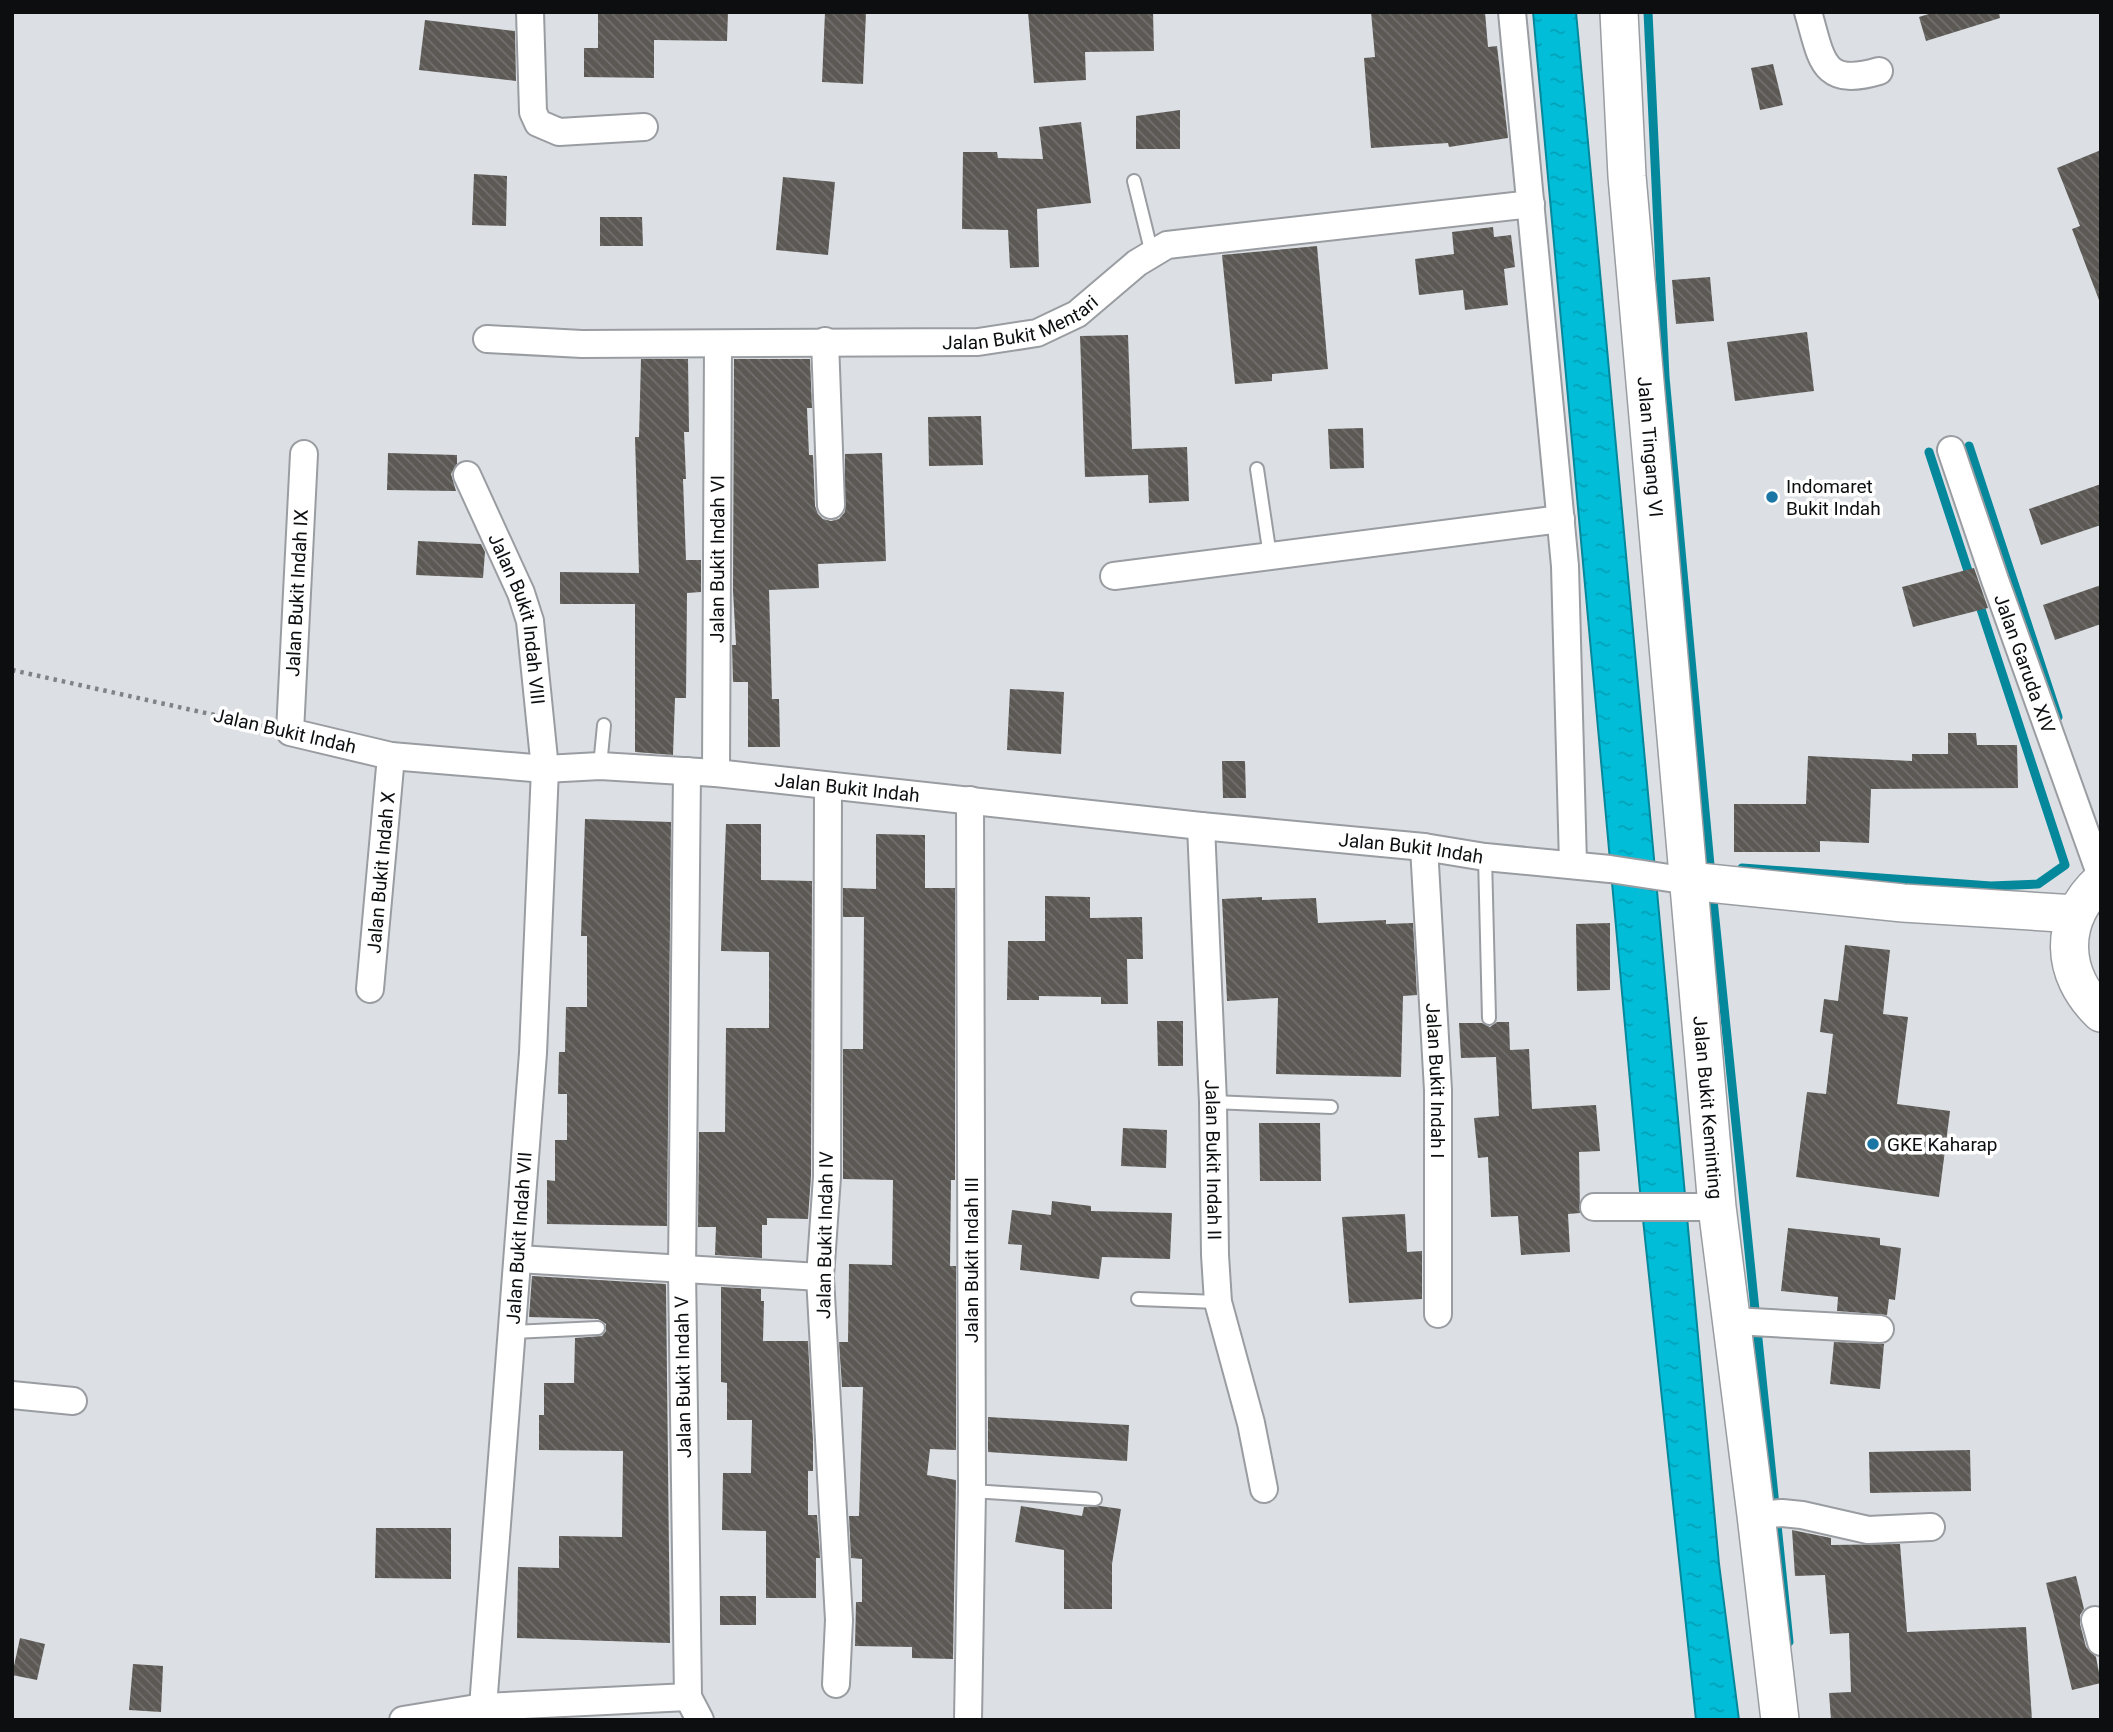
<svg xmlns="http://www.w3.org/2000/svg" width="2113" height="1732" viewBox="0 0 2113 1732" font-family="Roboto,sans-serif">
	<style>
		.water { fill: url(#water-ripples); stroke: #05889c; stroke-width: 2 }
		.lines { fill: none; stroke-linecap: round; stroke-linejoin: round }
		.stream { stroke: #05889c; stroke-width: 9 }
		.building { fill: url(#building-back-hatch) }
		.service-casing { stroke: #999da1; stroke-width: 16 }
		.minor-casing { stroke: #999da1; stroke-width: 30 }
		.secondary-casing { stroke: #999da1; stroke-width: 40 }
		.path { stroke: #808385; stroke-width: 4.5; stroke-dasharray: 3.5 5; stroke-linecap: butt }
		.service { stroke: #fff; stroke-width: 12 }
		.minor { stroke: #fff; stroke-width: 26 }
		.secondary { stroke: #fff; stroke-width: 37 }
		.poi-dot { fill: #1b76a4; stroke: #fff; stroke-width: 2.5 }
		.labels { text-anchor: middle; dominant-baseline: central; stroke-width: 7; stroke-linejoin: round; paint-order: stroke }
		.street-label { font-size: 19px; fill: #0c0e0f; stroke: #fff }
		.poi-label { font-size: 19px; fill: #0c0e0f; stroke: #fff; text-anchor: start }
	</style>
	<defs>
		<pattern id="water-ripples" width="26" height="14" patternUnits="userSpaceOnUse" patternTransform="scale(1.75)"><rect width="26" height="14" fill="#02bdd8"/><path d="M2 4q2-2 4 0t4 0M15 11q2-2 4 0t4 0" fill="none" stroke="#02a1b8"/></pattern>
		<pattern id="building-back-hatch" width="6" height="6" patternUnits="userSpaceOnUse" patternTransform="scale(1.75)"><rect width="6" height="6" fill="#5c5955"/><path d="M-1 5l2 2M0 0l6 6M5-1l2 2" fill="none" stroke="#72706e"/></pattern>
	</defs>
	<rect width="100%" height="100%" fill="#dce0e4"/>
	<polygon class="water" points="1533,12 1576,12 1719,1564 1739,1720 1696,1720 1640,1191"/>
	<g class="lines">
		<g class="stream">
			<polyline points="1648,12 1665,377 1711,876"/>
			<polyline points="1969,446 2058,717"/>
			<polyline points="1929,452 1971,580"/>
			<polyline points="1742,868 1991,886 2038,884 2065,865 1978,600"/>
			<polyline points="1712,890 1789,1642"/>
		</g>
	</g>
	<g class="building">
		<polygon points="598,12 728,12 727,41 654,40 654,78 584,77 584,48 598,48"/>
		<polygon points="825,12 866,12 863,84 822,82"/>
		<polygon points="1028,12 1153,12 1154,51 1085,52 1086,80 1034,83"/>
		<polygon points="1371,12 1485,12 1488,47 1497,46 1508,138 1449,147 1448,143 1371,148 1364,58 1375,57"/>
		<polygon points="1935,12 1999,12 2000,18 1926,41 1919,17"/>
		<polygon points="425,20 515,31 516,81 419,70"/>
		<polygon points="1773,64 1783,105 1760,110 1751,68"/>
		<polygon points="1180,110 1180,149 1136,149 1136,116"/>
		<polygon points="1081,122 1091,203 1037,209 1039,267 1010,268 1008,230 962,229 963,152 997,152 998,158 1043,159 1039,127"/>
		<polygon points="2101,150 2101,299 2099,300 2072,229 2080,226 2057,168"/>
		<polygon points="474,174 507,176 506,226 472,225"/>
		<polygon points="783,177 835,182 828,255 776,250"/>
		<polygon points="600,217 642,217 643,246 600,246"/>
		<polygon points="1493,227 1494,237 1511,235 1515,267 1504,269 1508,305 1465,310 1463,290 1419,295 1415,259 1454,254 1452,232"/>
		<polygon points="1317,246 1328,369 1272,374 1272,381 1235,384 1222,255"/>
		<polygon points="1710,277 1714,321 1676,324 1672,280"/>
		<polygon points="1807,332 1814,391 1735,401 1727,342"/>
		<polygon points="1128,335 1132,449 1187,447 1189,501 1149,503 1148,475 1085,477 1080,336"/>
		<polygon points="641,359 688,359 689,432 684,432 686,479 683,479 686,560 701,560 701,592 687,593 686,698 675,698 673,755 635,752 635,604 560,604 560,572 639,573 635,437 639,437"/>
		<polygon points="734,359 810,359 812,408 807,408 809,455 813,455 815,506 818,514 823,519 831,521 839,519 845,512 845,454 882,453 886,561 818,564 819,588 769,590 772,699 779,699 780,747 748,747 748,682 733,682 732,645 736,645 733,591"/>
		<polygon points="981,416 983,465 929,466 928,417"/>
		<polygon points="1363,428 1364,468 1330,469 1328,429"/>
		<polygon points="388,453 457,455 457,464 451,474 456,491 387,490"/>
		<polygon points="2101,484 2101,525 2041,545 2029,509"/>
		<polygon points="418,541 481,544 485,552 483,578 416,575"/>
		<polygon points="1974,568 1988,608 1913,627 1902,587"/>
		<polygon points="2101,585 2101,624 2055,640 2043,605"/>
		<polygon points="1010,689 1064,692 1061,754 1007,750"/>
		<polygon points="1948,733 1976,733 1977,745 2017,745 2018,788 1871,789 1869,843 1820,841 1820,852 1734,852 1734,804 1806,804 1808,756 1912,761 1912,754 1948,754"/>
		<polygon points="1222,761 1245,761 1246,798 1223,798"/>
		<polygon points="585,819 671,822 667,1226 547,1224 547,1180 555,1181 555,1140 567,1140 567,1094 558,1094 559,1052 565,1052 566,1007 587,1007 587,936 581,936"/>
		<polygon points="726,824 761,824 761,880 812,881 811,1176 808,1219 767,1218 767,1225 762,1225 762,1258 715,1255 716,1227 698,1227 699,1132 725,1132 726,1028 769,1028 769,952 721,951"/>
		<polygon points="876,834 925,835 925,888 955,888 955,1180 951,1180 950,1266 956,1266 956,1450 930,1449 927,1475 956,1480 953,1659 912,1658 912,1647 855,1646 856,1602 862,1602 862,1559 851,1558 849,1516 859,1516 863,1387 842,1387 839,1342 848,1342 849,1264 892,1265 893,1180 843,1179 843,1049 863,1049 864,917 843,917 843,888 876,889"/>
		<polygon points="1045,896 1090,897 1090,918 1142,917 1143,959 1127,959 1128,1004 1101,1004 1101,997 1039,996 1039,1000 1007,1000 1008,941 1045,941"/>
		<polygon points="1262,897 1262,900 1316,898 1318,923 1386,920 1386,924 1413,923 1417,995 1403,996 1401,1077 1276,1074 1278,998 1227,1001 1222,899"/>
		<polygon points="1610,923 1610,990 1577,991 1576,924"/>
		<polygon points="1845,945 1890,950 1883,1014 1908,1017 1897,1104 1950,1111 1939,1197 1796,1177 1807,1092 1826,1094 1833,1034 1820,1032 1824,999 1838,1001"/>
		<polygon points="1157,1021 1183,1021 1183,1066 1158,1066"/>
		<polygon points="1497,1022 1509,1022 1510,1050 1529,1049 1532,1109 1596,1105 1600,1151 1579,1152 1580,1213 1568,1214 1570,1252 1521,1255 1518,1216 1491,1217 1488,1157 1478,1158 1474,1118 1499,1116 1496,1057 1461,1058 1459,1023 1482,1023 1490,1027"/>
		<polygon points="1259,1123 1320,1123 1321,1181 1260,1181"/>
		<polygon points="1123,1128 1167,1130 1166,1168 1121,1166"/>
		<polygon points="1052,1201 1091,1206 1091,1211 1172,1213 1170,1259 1102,1257 1099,1279 1020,1270 1022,1245 1008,1244 1012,1210 1051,1215"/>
		<polygon points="1405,1214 1407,1252 1422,1251 1422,1299 1349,1303 1342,1217"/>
		<polygon points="1788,1228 1880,1238 1880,1245 1901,1248 1895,1300 1889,1299 1887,1315 1837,1311 1838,1297 1781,1291"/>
		<polygon points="532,1276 666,1284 670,1643 517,1638 518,1567 559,1568 559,1536 622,1537 623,1451 539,1450 539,1415 544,1415 544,1383 574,1383 575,1338 602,1336 606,1331 606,1324 598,1319 529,1317"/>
		<polygon points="721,1287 761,1289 761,1301 764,1301 763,1341 808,1341 813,1441 813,1471 808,1471 808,1515 817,1515 820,1558 816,1558 816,1598 766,1598 766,1531 722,1530 723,1473 751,1473 752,1420 727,1420 727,1383 721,1382"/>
		<polygon points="1834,1342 1884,1344 1880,1389 1830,1384"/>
		<polygon points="988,1417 1129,1425 1127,1461 988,1452"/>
		<polygon points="1970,1450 1971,1491 1870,1493 1869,1452"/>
		<polygon points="1021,1506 1082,1516 1084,1507 1100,1506 1121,1509 1112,1564 1112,1609 1064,1609 1064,1550 1015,1542"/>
		<polygon points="376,1528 451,1528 451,1579 375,1578"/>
		<polygon points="1792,1530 1831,1538 1831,1545 1900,1544 1907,1632 2026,1627 2032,1720 1831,1720 1829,1693 1851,1692 1849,1633 1830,1634 1825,1575 1795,1576"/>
		<polygon points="2076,1576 2084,1609 2080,1615 2080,1624 2086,1647 2096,1657 2101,1683 2072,1690 2046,1583"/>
		<rect x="720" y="1596" width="36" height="29"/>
		<polygon points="20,1638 45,1644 37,1680 12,1675"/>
		<polygon points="133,1664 163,1666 161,1712 129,1710"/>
	</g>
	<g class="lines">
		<defs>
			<g id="service">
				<polyline points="1134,181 1152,254"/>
				<polyline points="1257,469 1270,556"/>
				<polyline points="600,766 604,725"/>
				<polyline points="1485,857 1489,1018"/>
				<polyline points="1213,1102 1331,1107"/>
				<polyline points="1138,1299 1218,1302"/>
				<polyline points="513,1332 598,1328"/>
				<polyline points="972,1491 1095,1499"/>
			</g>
			<g id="minor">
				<polyline points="530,12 533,112 538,123 559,132 644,127"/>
				<polyline points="1512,12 1565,566 1573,864"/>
				<path d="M1808 12C1822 59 1821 88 1879 71"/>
				<path id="s1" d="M487 339 582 344 978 342 1037 333 1077 314 1137 263 1167 245 1531 204"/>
				<polyline points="825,341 831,505"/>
				<path id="s2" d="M1951 450 1995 580 2101 876"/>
				<path id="s3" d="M304 454 290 732 391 756 545 769 600 766 716 773 1201 826 1424 847 1485 857 1610 869 1689 881"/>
				<path id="s4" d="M467 475 521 593 530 621 545 769 533 1053 483 1707"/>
				<polyline points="1114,576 1561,519"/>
				<path id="s5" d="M716 773 718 344"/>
				<polyline points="828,786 827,1177 820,1277 839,1620 836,1684"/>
				<path id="s6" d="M1201 826 1213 1102 1215 1255 1218 1302 1251 1423 1264 1489"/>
				<path id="s7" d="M1424 847 1438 1090V1314"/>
				<path id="s8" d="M370 989 391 756"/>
				<polyline points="1594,1207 1717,1207"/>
				<polyline points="518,1259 820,1277"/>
				<polyline points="1733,1321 1880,1329"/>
				<polyline points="12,1395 73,1401"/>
				<polyline points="1756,1515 1782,1513 1802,1515 1868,1530 1931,1527"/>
				<polyline points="2095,1620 2101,1642"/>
				<polyline points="688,1697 700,1720"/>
				<polyline points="403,1720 483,1707 688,1697 682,1270 687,771"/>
				<polyline points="968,1720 972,1491 970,800"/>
			</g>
			<g id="secondary">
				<path id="s9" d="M1619 12 1627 176 1717 1207 1756 1515 1780 1720"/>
				<polyline points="1689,881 1903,903 2076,914"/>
				<path d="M2101 881C2058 920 2060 974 2101 1013"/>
			</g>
		</defs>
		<use href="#service" class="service-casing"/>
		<use href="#minor" class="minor-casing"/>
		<use href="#secondary" class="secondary-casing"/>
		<polyline class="path" points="12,670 264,726"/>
		<use href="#service" class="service"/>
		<use href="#minor" class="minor"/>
		<use href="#secondary" class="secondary"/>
	</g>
	<g class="poi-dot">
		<circle cx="1772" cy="497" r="7"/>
		<circle cx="1873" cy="1144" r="7"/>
	</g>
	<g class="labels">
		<g class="street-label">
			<text stroke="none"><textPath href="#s1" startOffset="537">Jalan Bukit Mentari</textPath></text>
			<text stroke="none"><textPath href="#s9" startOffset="436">Jalan Tingang VI</textPath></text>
			<text stroke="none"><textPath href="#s5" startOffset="214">Jalan Bukit Indah VI</textPath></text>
			<text transform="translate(297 593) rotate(-87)">Jalan Bukit Indah IX</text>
			<text stroke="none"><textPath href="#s4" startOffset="154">Jalan Bukit Indah VIII</textPath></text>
			<text stroke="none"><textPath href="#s2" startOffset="226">Jalan Garuda XIV</textPath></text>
			<text transform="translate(285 731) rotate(13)">Jalan Bukit Indah</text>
			<text stroke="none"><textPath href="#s3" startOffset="840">Jalan Bukit Indah</textPath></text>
			<text stroke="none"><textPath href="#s3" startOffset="1407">Jalan Bukit Indah</textPath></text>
			<text stroke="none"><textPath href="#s8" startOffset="117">Jalan Bukit Indah X</textPath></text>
			<text stroke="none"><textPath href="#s7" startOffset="234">Jalan Bukit Indah I</textPath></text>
			<text stroke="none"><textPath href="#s9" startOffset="1099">Jalan Bukit Keminting</textPath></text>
			<text stroke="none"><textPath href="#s6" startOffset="334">Jalan Bukit Indah II</textPath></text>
			<text transform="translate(825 1235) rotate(-89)">Jalan Bukit Indah IV</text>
			<text transform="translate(519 1238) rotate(-86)">Jalan Bukit Indah VII</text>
			<text transform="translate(971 1260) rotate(-90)">Jalan Bukit Indah III</text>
			<text transform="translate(683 1377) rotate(-91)">Jalan Bukit Indah V</text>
		</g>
		<g class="poi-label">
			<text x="1786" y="486">Indomaret<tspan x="1786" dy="22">Bukit Indah</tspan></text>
			<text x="1887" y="1144">GKE Kaharap</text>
		</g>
	</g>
	<rect width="2113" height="1732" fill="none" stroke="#0c0e0f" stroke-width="28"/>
</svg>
